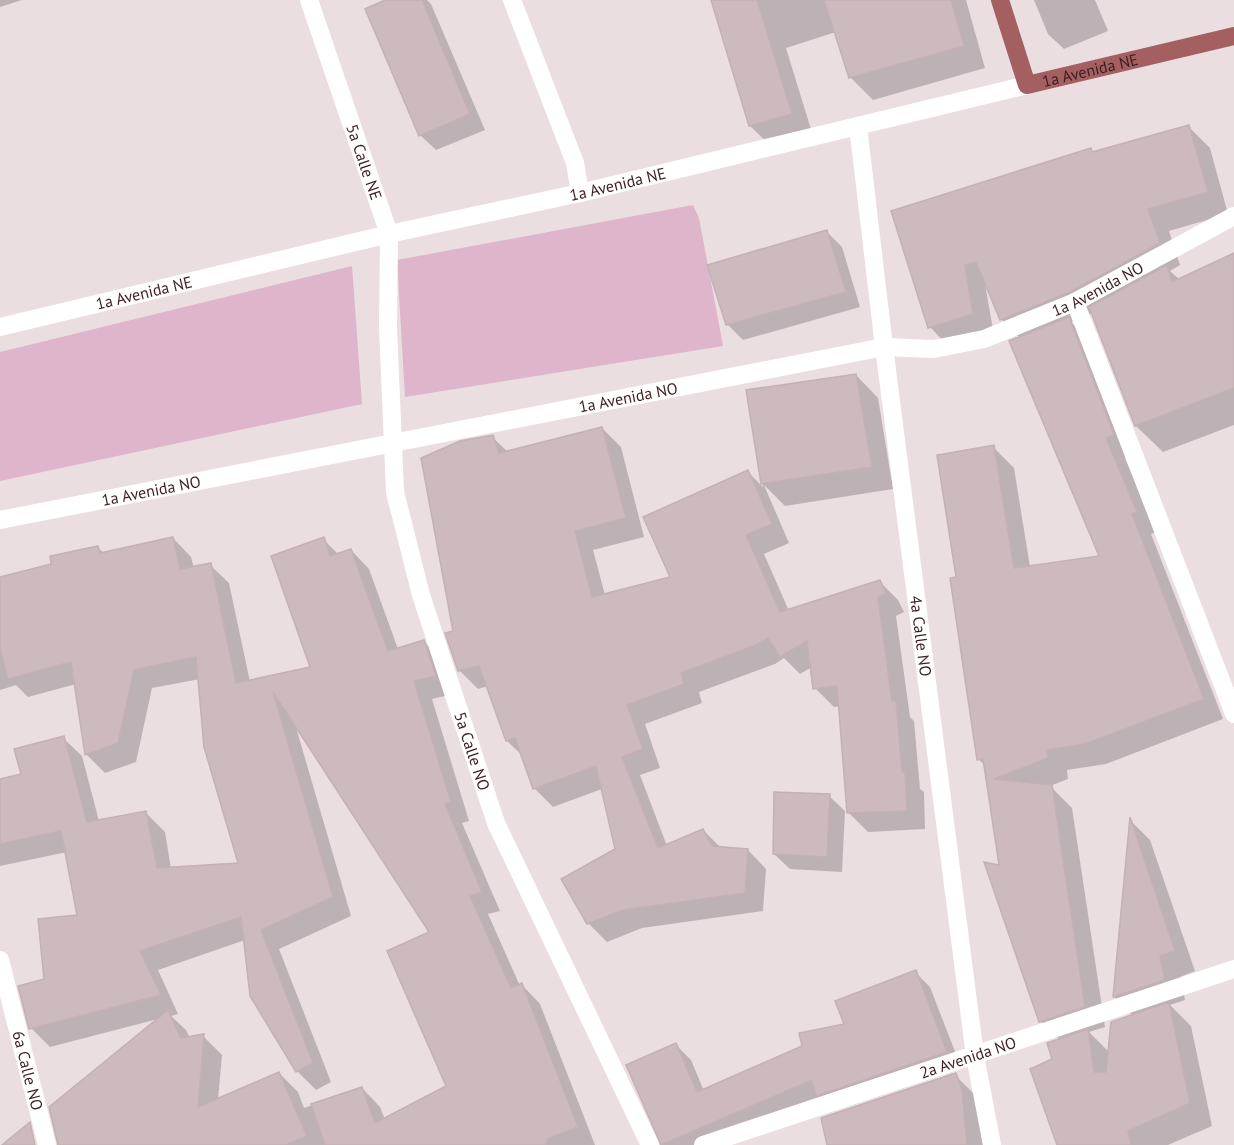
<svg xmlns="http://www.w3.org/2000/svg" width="1234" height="1145" viewBox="0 0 1234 1145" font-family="'PT Sans',sans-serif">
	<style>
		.green { fill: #deb5ca }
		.shadow { fill: #0003; fill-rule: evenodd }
		.building { fill: #ccbabe; stroke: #c5b0b4; stroke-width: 1.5 }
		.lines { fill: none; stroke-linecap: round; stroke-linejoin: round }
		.minor { stroke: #fff; stroke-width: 18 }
		.major { stroke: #a45f61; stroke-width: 18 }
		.labels { text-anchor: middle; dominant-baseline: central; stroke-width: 6; stroke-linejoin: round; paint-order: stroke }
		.street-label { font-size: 16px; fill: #3c1e20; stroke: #f7eff1 }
	</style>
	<rect width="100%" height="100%" fill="#ebdee1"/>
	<g class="green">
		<polygon points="693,205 699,218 723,346 405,397 397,260"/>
		<polygon points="352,266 362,404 0,481 0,352"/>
	</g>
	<g class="shadow">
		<polygon points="0,0 22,0 0,7"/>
		<polygon points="389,0 427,0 431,4 485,130 436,150 420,135"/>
		<polygon points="712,0 966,0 985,68 873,100 850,77 836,32 786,48 813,136 773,148 750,126"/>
		<polygon points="1034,0 1095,0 1108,31 1064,49 1048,34"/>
		<polygon points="1188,126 1210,148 1228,214 1169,231 1180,265 1170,271 1180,280 1234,255 1234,425 1163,452 1136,426 1093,313 1071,322 1089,339 1134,455 1125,458 1156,532 1151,534 1223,719 1106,764 1067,770 1068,779 1050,786 1072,808 1105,1027 1089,1032 1109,1052 1133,1016 1114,997 1131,821 1150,840 1195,971 1180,977 1185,1000 1170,1005 1191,1026 1212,1126 1168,1145 1058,1145 1054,1060 1060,1040 1040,1021 1001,867 986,766 978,759 958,578 993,447 1014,468 1030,567 1102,557 1020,338 1001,319 985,284 994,335 951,349 930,327 893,212 1091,149 1094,153"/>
		<polygon points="827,232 842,247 860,307 743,340 727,324"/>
		<polygon points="856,375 878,398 893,489 785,506 764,485 789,543 764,554 789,611 879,581 898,600 904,612 896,616 910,717 914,721 920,789 924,792 925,829 868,832 849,813 840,706 834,707 815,688 812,667 800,674 784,658 775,664 699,692 702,703 645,724 660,768 640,775 667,846 703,830 721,848 748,850 766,869 763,911 642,928 607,942 588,923 616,850 602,789 553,807 534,788 523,756 507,741 488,686 478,689 459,670 454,632 492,437 508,452 602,428 621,447 644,537 593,550 605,595 672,578 748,472 763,487 748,392"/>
		<path d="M173 538 191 557 194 568 210 565 229 583 250 682 312 668 323 539 339 555 351 550 369 569 398 649 423 641 442 660 453 694 432 699 469 821 462 823 500 911 488 914 520 986 522 985 540 1004 595 1145H63L158 1019 50 1047 31 1028 45 980 78 916 67 852 0 866V780L23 776 63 738 82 756 99 821 146 813 165 832 171 869 240 864 200 679 152 688 136 762 105 773 86 754 76 684 28 697 16 685 0 690V579L53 565 98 548 104 553ZM295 724 432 933 448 1087 385 1120 380 1107 362 1088 304 1108 298 1092 279 1073 218 1100 222 1055 203 1036 190 1038 186 1030 171 1016 178 1014 158 970 245 940 297 1071 316 1090 331 1082 279 949 351 916Z"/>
		<polygon points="829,796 845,811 842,872 790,869 774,854"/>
		<polygon points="915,972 930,987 961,1067 725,1145 662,1145 628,1066 676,1045 691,1060 704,1091 803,1047 846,1025"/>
		<polygon points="955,1075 976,1096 985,1145 828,1145"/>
	</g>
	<g class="building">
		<polygon points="385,0 422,0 470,114 419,136 365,9"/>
		<polygon points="711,0 757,0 792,114 749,126"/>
		<polygon points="824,0 951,0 964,46 849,78"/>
		<polygon points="1189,125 1208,192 1148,209 1160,243 1070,292 1000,320 976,262 965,265 973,314 928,328 891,211 1091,148 1092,152"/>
		<polygon points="827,230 846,292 726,325 707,265"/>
		<polygon points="1234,253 1234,388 1135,426 1089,307 1167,265 1172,282"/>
		<polygon points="1069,317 1114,435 1106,438 1137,512 1132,514 1204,699 1085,744 1047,750 1048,758 994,779 1052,785 1085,1007 1039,1022 984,862 999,865 983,759 977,760 950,578 956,577 937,455 994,445 1014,568 1099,556 1009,341"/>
		<polygon points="856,374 872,467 761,484 746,390"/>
		<polygon points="602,427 626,518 575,531 592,597 670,577 643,517 748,470 772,524 746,535 780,612 880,580 886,593 878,598 892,701 896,701 902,772 905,772 907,811 847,813 837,686 813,689 807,641 780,657 768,638 756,645 681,673 684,684 627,705 643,749 622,757 658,848 703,829 712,846 748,849 745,893 623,910 587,924 561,879 615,849 596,766 533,789 515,738 506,741 479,666 458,671 445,633 453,631 421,458 460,441 493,435 499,453"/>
		<polygon points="173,537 180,569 211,563 236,683 310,667 271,556 324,537 330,556 351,549 388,651 424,640 436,676 414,681 451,802 445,804 482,892 470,896 511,988 522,983 578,1127 549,1138 546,1145 325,1145 311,1104 362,1087 375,1123 446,1086 387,951 429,932 273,692 333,897 261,930 313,1063 296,1072 250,996 241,917 140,951 161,995 29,1029 18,986 44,979 38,919 77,915 61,831 0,844 0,779 21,774 14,749 64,736 87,822 146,811 157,868 238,863 204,747 196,657 134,670 118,743 85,755 71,662 8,679 0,650 0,577 51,564 50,556 98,546 100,553"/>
		<polygon points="774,792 830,794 827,857 773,854"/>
		<polygon points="1130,817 1175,951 1160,956 1165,980 1113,997"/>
		<polygon points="916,970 947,1052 816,1096 812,1080 661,1145 626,1065 676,1043 697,1092 802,1046 799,1033 844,1024 835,1001"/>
		<polygon points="1169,1002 1190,1103 1128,1131 1131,1145 1057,1145 1030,1069 1052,1059 1047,1043 1088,1029 1094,1072 1106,1072 1111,1022"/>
		<polygon points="168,1010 181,1038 204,1034 198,1107 279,1072 307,1136 286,1145 58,1145 49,1107"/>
		<polygon points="956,1073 962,1090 967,1145 827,1145 821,1118"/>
		<polygon points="30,1122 35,1145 2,1145"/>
	</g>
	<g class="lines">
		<g class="minor">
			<path id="s1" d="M309 0 389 234 388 328 395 492 421 595 496 823 650 1145"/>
			<polyline points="512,0 575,163 580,193"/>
			<path id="s2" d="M858 126 884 347 975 1056 992 1145"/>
			<polyline points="1075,302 1234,714"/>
			<path id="s3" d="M0 327 389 234 580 193 1027 85"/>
			<path id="s4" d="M0 520 884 347 934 349 984 339 1075 302 1234 216"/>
			<path id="s5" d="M0 960 47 1145"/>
			<path id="s6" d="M703 1145 1234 969"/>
		</g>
		<path class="major" id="s7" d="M1000 0 1027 85 1234 36"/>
	</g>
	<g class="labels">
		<g class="street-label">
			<text stroke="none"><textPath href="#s7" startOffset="154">1a Avenida NE</textPath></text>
			<text stroke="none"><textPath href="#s1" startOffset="171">5a Calle NE</textPath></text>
			<text stroke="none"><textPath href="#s3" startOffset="634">1a Avenida NE</textPath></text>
			<text stroke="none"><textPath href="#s4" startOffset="1126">1a Avenida NO</textPath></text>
			<text stroke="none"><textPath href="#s3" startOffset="148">1a Avenida NE</textPath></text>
			<text stroke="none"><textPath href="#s4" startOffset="640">1a Avenida NO</textPath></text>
			<text stroke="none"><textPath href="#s4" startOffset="154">1a Avenida NO</textPath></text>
			<text stroke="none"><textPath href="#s2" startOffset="514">4a Calle NO</textPath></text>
			<text stroke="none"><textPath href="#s1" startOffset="776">5a Calle NO</textPath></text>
			<text stroke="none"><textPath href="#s6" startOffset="279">2a Avenida NO</textPath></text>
			<text stroke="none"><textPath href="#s5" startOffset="114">6a Calle NO</textPath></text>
		</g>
	</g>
</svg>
